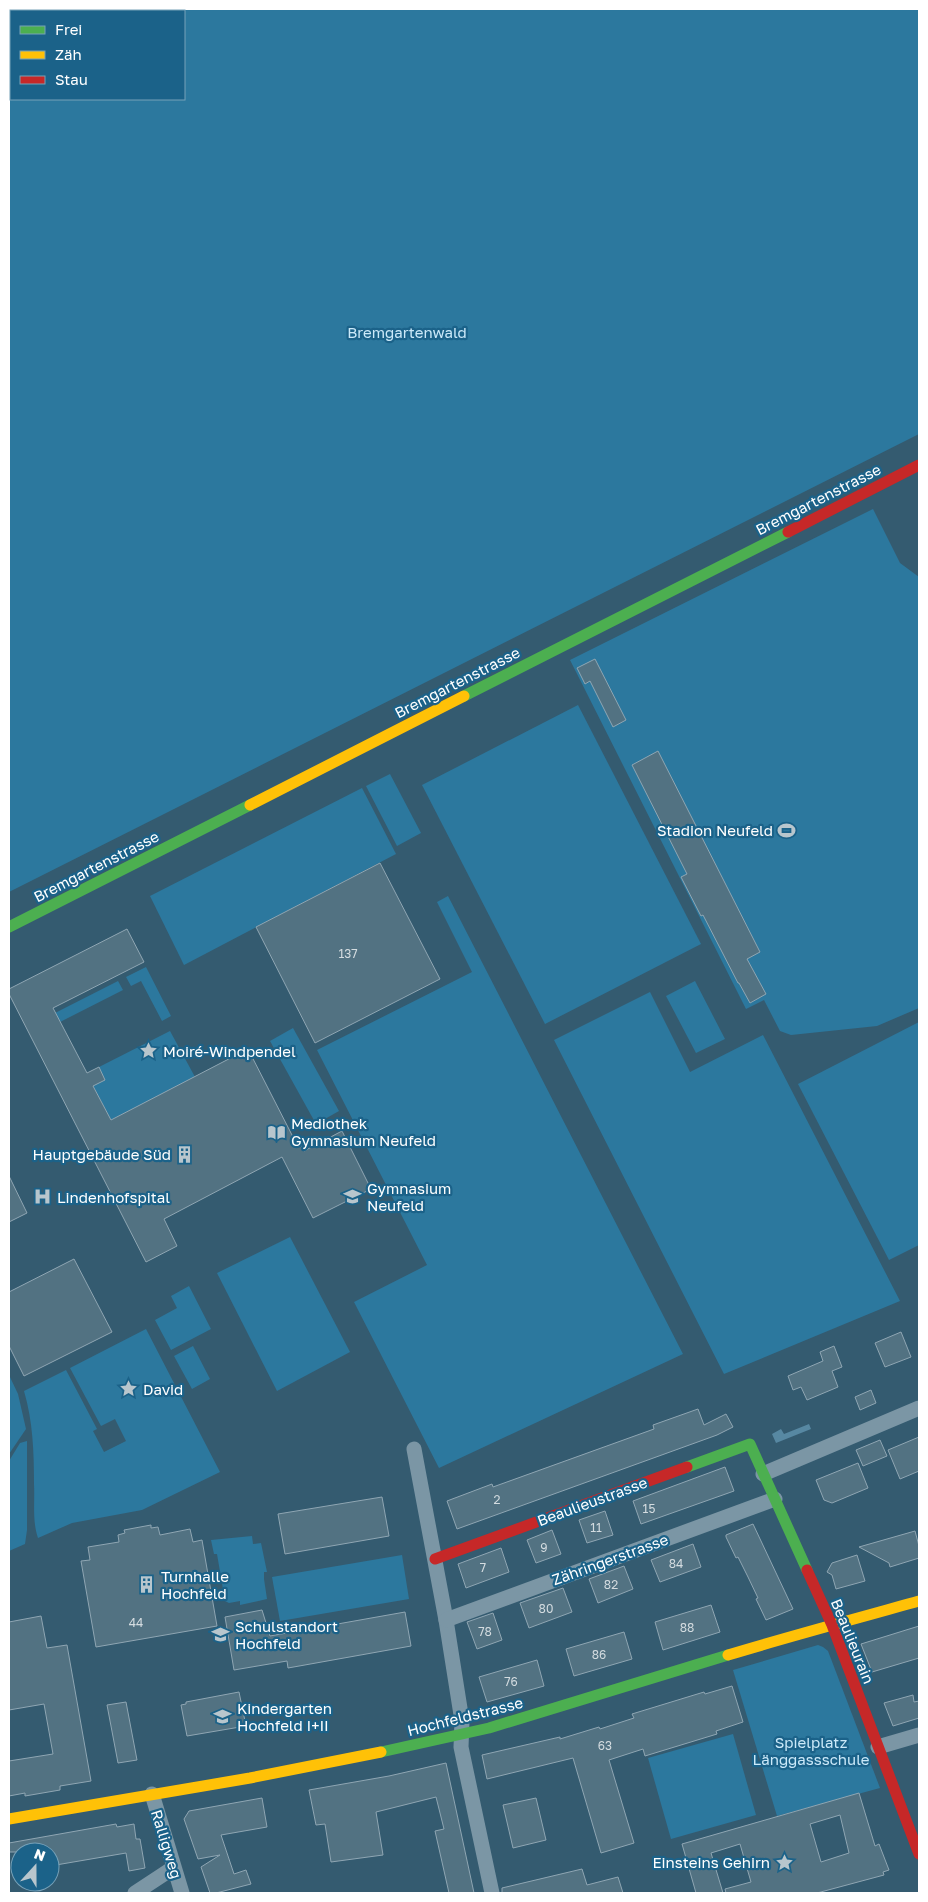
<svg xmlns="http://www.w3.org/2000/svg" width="928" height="1902" viewBox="0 0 928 1902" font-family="'Golos Text',sans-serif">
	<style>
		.green { fill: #2c789e }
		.water { fill: #5788a2 }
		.building { fill: #527282; stroke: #8fa6b3; fill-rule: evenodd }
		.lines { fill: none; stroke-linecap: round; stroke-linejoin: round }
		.street { stroke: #7b96a5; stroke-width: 15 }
		.fast { stroke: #4caf50; stroke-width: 11 }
		.slow { stroke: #ffc107; stroke-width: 11 }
		.jam { stroke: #c62828; stroke-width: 11 }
		.labels { text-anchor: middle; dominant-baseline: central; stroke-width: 4.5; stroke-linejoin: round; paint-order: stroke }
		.number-label { font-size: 12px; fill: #d4dce0 }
		.park-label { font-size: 15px; fill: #cbe9f9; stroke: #1b6289 }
		.street-label { font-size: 15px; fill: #fff; stroke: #1b6289 }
		.poi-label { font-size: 15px; fill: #fff; stroke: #1b6289; text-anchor: start }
	</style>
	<rect width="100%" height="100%" fill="#345b70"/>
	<g class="green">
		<polygon points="150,9 919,9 919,434 9,892 9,69 11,68 11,99 184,99 184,11 144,11"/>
		<polygon points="873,509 900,563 919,577 919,1008 877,1026 791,1035 780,1031 764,1000 746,1009 570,660"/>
		<polygon points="578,705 701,944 545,1024 422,785"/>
		<polygon points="390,774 421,833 397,846 366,786"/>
		<polygon points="362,788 396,854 184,965 150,896"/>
		<polygon points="448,896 683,1354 439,1468 354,1302 427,1265 317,1050 472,972 437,902"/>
		<polygon points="146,967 171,1016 162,1021 141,981 131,986 126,977"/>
		<polygon points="118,981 123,990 60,1022 55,1013"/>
		<polygon points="695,981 725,1039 696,1053 666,996"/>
		<polygon points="650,992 690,1072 763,1035 900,1301 724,1374 554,1040"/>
		<polygon points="919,1022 919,1245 889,1260 798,1084"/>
		<polygon points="293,1028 339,1111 316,1124 270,1041"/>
		<polygon points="170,1031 195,1077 111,1120 93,1086 99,1067"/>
		<polygon points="290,1237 350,1352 277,1391 217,1273"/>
		<polygon points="189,1286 211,1329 171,1350 155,1320 177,1308 171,1296"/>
		<path d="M146 1329 220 1472 142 1510 72 1523 38 1538C32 1521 35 1501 34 1484 34 1452 33 1422 24 1391L66 1370 97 1429 93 1431 104 1452 126 1441 115 1419 101 1426 70 1368Z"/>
		<polygon points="193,1346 210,1379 192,1389 174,1356"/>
		<polygon points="9,1375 18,1394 26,1429 9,1454"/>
		<polygon points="27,1441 27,1530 25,1544 9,1551 9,1461 20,1443"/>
		<polygon points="252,1536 253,1544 261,1543 267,1572 264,1572 264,1579 267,1599 240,1605 240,1601 229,1603 225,1601 217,1554 214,1554 211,1540"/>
		<polygon points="402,1555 409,1599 280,1621 272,1577"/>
		<polygon points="818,1645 823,1647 828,1651 880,1788 777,1816 733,1670"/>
		<polygon points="733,1734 756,1815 671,1839 648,1758"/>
	</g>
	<polygon class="water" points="809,1424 811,1429 776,1443 772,1434 781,1429 784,1434"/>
	<g class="building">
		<polygon points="595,659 626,720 613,727 590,681 585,684 577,668"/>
		<polygon points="658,751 760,952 747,959 766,994 750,1003 739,983 738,983 703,915 701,916 681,877 687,874 632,765"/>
		<polygon points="380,863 440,979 315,1043 256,927"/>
		<polygon points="127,929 144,962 53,1008 87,1073 99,1067 105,1080 93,1086 111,1120 248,1049 293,1137 296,1135 304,1151 342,1131 371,1189 313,1218 282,1157 164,1219 177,1246 146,1262 9,994 9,989"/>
		<polygon points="9,1176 27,1213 9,1222"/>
		<polygon points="74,1259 112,1332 24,1376 9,1346 9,1292"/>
		<polygon points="901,1332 911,1357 885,1367 875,1343"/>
		<polygon points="834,1346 842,1367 832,1371 838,1387 807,1400 801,1387 793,1390 788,1376 823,1361 820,1352"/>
		<polygon points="871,1390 876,1403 860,1410 855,1397"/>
		<polygon points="698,1409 704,1425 726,1414 733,1427 717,1435 457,1529 447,1501 492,1484 493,1487 654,1429 653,1425"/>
		<polygon points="919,1437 919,1471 900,1479 888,1450"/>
		<polygon points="880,1440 887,1456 863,1466 856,1450"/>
		<polygon points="858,1463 868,1488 832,1503 824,1500 816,1480"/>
		<polygon points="725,1467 734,1491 641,1524 633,1501"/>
		<polygon points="382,1497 389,1536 285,1554 278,1514"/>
		<polygon points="605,1511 613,1535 587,1543 579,1520"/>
		<polygon points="753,1524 793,1609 766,1620 756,1599 758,1598 748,1577 738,1557 736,1558 726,1537 726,1535"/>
		<polygon points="151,1525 151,1528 158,1527 160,1535 190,1529 193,1542 202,1540 217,1626 96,1647 81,1561 90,1560 88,1547 119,1542 118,1535 125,1533 124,1530"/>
		<polygon points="552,1530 561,1554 536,1563 527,1540"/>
		<polygon points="915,1531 919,1546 919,1558 890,1567 889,1563 859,1547"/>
		<polygon points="693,1544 701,1567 660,1582 651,1560"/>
		<polygon points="501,1548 509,1572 466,1588 458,1564"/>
		<polygon points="857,1555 865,1581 836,1589 832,1575 827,1572 832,1563"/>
		<polygon points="624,1566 633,1589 598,1603 589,1579"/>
		<polygon points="563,1588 572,1612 529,1628 520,1603"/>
		<polygon points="711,1605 720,1632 663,1650 655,1622"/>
		<polygon points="262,1610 270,1636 405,1612 411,1646 288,1668 287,1661 234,1670 225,1617"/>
		<polygon points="493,1613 502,1640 477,1649 467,1622"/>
		<polygon points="41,1616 47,1648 67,1645 91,1781 60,1786 60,1790 25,1796 25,1793 9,1796 9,1761 53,1754 44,1704 9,1710 9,1622"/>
		<polygon points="919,1626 919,1658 872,1672 861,1644"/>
		<polygon points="624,1632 632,1659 574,1676 566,1649"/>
		<polygon points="537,1660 544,1686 487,1702 479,1677"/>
		<polygon points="732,1686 743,1722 716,1731 717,1734 645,1756 643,1749 609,1760 634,1843 601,1853 573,1758 487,1779 482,1755 560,1737 560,1739 599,1727 600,1729 634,1718 632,1714 704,1692 705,1694"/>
		<polygon points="239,1692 246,1726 187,1736 181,1705 186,1704 186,1702"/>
		<polygon points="913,1695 914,1702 919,1701 919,1718 893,1726 884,1703"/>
		<polygon points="126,1702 137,1760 118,1763 107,1705"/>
		<polygon points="446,1763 474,1893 449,1893 435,1831 444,1829 436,1797 376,1812 383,1855 331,1862 325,1824 316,1825 309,1790 389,1776"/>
		<path d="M859 1793 875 1846 879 1844 889 1870 883 1872 884 1875 817 1893H726L725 1889 751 1882 740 1844 711 1853 723 1893H696L682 1844ZM840 1815 849 1853 821 1862 810 1824Z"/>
		<polygon points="262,1798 267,1827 221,1835 234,1874 246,1870 251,1884 216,1893 210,1893 201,1867 220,1855 198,1859 184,1819 189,1811"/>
		<polygon points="536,1798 546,1840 513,1848 503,1805"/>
		<polygon points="116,1824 117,1827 134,1824 136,1839 140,1839 145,1868 129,1871 126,1853 50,1866 50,1852 9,1852 9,1843"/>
		<polygon points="582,1869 587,1885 618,1877 623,1893 502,1893 502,1888"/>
	</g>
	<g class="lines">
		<g class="street">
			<polyline points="414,1449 446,1620 462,1721 461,1747 492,1893"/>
			<polyline points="763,1474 919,1408"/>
			<polyline points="446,1620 775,1499"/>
			<polyline points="878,1747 919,1735"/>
			<polyline points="152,1794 182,1893"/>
			<polyline points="135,1893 173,1868"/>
		</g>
		<g class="fast">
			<polyline points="51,11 56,9"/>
			<polyline points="464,696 788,532"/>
			<polyline points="9,927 250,805"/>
			<polyline points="687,1467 750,1444 807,1570"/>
			<polyline points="381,1752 489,1728 728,1655"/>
		</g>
		<g class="slow">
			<polyline points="250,805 464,696"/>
			<path d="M728 1655C791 1636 855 1619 919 1601"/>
			<polyline points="9,1819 250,1778 381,1752"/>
		</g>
		<g class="jam">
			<polyline points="110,11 116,9"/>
			<polyline points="9,32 11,31"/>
			<polyline points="9,57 11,56"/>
			<polyline points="788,532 919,465"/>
			<polyline points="435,1559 687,1467"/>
			<polyline points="807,1570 832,1625 919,1854"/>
		</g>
	</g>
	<defs>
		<symbol id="stadium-bare" viewBox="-9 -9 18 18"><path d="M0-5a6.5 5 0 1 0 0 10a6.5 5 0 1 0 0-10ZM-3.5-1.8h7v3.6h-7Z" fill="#b8c6cd" stroke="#1b6289" stroke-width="2.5" paint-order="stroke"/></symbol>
		<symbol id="sight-bare" viewBox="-9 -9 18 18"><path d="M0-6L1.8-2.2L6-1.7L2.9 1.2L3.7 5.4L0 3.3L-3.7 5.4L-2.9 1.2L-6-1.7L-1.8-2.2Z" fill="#b8c6cd" stroke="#1b6289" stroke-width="2.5" paint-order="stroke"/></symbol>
		<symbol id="library-bare" viewBox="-9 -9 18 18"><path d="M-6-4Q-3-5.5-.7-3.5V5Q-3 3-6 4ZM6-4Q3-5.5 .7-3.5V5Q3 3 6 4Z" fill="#b8c6cd" stroke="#1b6289" stroke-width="2.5" paint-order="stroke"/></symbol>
		<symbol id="building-bare" viewBox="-9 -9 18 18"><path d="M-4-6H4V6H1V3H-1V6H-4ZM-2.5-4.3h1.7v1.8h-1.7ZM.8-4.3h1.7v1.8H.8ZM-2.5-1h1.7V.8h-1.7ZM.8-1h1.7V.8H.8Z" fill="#b8c6cd" stroke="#1b6289" stroke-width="2.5" paint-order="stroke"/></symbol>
		<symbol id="hospital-bare" viewBox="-9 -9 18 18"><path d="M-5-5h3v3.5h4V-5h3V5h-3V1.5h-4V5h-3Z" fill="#b8c6cd" stroke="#1b6289" stroke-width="2.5" paint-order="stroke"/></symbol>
		<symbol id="school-bare" viewBox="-9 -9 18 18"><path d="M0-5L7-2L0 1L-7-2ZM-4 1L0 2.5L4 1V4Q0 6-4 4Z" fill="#b8c6cd" stroke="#1b6289" stroke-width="2.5" paint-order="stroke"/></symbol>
	</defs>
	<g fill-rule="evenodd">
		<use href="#stadium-bare" x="774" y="818" width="25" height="25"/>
		<use href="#sight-bare" x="136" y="1038" width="25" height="25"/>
		<use href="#library-bare" x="264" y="1120" width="25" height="25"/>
		<use href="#building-bare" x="172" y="1142" width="25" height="25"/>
		<use href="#hospital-bare" x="30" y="1184" width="25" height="25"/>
		<use href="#school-bare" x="340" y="1184" width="25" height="25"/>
		<use href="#sight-bare" x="116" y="1376" width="25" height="25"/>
		<use href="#building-bare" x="134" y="1572" width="25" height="25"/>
		<use href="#school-bare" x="208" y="1622" width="25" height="25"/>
		<use href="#school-bare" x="210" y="1704" width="25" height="25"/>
		<use href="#sight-bare" x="772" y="1850" width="25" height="25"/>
	</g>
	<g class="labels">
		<g class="number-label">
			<text x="348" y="953">137</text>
			<text x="497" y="1499">2</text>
			<text x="649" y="1508">15</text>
			<text x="596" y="1527">11</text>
			<text x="544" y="1547">9</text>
			<text x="676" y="1563">84</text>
			<text x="483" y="1567">7</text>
			<text x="611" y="1584">82</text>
			<text x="546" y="1608">80</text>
			<text x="136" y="1622">44</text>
			<text x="687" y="1627">88</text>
			<text x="485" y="1631">78</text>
			<text x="599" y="1654">86</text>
			<text x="511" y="1681">76</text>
			<text x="605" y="1745">63</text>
		</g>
		<g class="park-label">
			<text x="407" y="332">Bremgartenwald</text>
			<text x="811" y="1742">Spielplatz<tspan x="811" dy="17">Länggassschule</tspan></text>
		</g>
		<g class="street-label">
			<text transform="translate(818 499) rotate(-27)">Bremgartenstrasse</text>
			<text transform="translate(457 682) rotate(-27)">Bremgartenstrasse</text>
			<text transform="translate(96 866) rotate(-27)">Bremgartenstrasse</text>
			<text transform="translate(592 1501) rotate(-20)">Beaulieustrasse</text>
			<text transform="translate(610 1559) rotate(-20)">Zähringerstrasse</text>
			<text transform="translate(853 1641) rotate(68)">Beaulieurain</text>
			<text transform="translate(465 1716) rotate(-14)">Hochfeldstrasse</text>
			<text transform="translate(167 1844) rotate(73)">Ralligweg</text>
		</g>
		<g class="poi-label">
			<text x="773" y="830" text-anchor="end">Stadion Neufeld</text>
			<text x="163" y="1051">Moiré-Windpendel</text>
			<text x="291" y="1123">Mediothek<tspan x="291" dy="17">Gymnasium Neufeld</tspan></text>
			<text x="171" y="1154" text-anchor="end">Hauptgebäude Süd</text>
			<text x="367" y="1188">Gymnasium<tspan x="367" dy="17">Neufeld</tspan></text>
			<text x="57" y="1197">Lindenhofspital</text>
			<text x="143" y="1389">David</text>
			<text x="161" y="1576">Turnhalle<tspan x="161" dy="17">Hochfeld</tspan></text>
			<text x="235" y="1626">Schulstandort<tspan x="235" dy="17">Hochfeld</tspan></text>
			<text x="237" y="1708">Kindergarten<tspan x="237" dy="17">Hochfeld I+II</tspan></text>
			<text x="770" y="1862" text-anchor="end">Einsteins Gehirn</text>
		</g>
	</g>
	<rect width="928" height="1902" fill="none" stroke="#ffffff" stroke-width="20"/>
	<rect x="10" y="10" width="175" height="90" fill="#1b6289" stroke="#76a1b8"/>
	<rect x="20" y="26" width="25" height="8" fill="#4caf50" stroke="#76a1b8"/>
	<text x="55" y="35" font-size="15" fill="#ffffff">Frei</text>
	<rect x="20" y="51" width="25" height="8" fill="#ffc107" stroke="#76a1b8"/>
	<text x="55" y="60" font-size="15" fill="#ffffff">Zäh</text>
	<rect x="20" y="76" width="25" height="8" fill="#c62828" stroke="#76a1b8"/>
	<text x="55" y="85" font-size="15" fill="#ffffff">Stau</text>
	<g transform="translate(35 1867) rotate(21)"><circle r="24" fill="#1b6289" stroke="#76a1b8"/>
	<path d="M0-4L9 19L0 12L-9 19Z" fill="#b8c6cd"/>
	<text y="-8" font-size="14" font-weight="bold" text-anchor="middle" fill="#ffffff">N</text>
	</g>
</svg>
